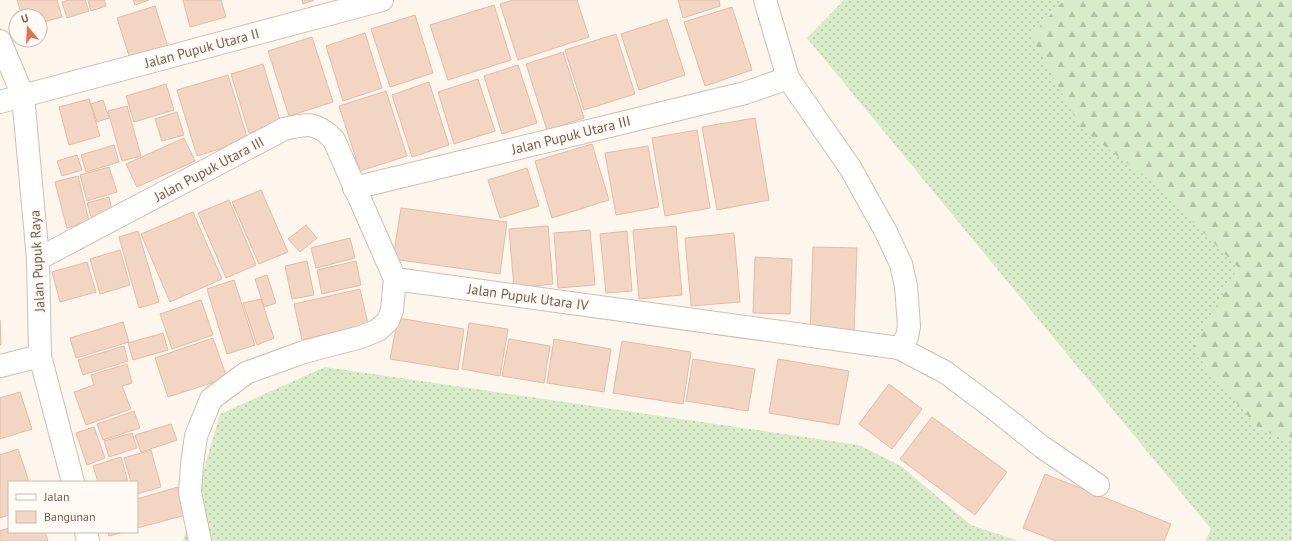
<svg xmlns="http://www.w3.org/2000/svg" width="1292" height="541" viewBox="0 0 1292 541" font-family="'PT Sans',sans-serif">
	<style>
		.grass { fill: url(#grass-dots) }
		.forest { fill: url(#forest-firs) }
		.building { fill: #f3d5c3; stroke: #e6bba3 }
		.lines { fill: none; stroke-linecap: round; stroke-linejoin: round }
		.minor-casing { stroke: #d1beb0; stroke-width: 24 }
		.minor { stroke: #fff; stroke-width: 22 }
		.labels { text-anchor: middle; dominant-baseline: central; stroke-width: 3.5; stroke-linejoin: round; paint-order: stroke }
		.street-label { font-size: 14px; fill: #7a5c4d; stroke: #fffaf3 }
	</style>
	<defs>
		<pattern id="grass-dots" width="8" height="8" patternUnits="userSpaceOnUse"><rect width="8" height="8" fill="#d8ecc9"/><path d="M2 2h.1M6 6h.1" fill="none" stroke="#b4c2a5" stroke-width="1.8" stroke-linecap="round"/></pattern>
		<pattern id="forest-firs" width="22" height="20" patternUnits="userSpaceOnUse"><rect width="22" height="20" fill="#d8ecc9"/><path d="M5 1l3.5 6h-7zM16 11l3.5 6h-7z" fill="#b4c2a5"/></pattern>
	</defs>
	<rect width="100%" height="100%" fill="#fdf6ec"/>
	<g class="grass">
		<polygon points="844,0 1292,0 1292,541 1205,541 1211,529 807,38"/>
		<polygon points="325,367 859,445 901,466 971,525 1018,541 183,541 220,414"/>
	</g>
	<polygon class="forest" points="1064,0 1292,0 1292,442 1259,429 1192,350 1238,267 1155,184 1081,128 1031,36"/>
	<g class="building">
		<polygon points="17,0 57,0 62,17 40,23 40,16 22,16"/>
		<polygon points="69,0 85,0 89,11 67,18 62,2"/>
		<polygon points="88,0 104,0 106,6 91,11"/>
		<polygon points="133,0 149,0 135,5"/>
		<polygon points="183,0 221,0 226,17 190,27"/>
		<polygon points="302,0 314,0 303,4"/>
		<polygon points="513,0 577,0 589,37 518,60 500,4"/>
		<polygon points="678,0 719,0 720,6 683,18"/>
		<polygon points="494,5 511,60 448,80 430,25"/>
		<polygon points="155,6 169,50 131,62 117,18"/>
		<polygon points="732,7 752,70 705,86 684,22"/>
		<polygon points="415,15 433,73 390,87 371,29"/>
		<polygon points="667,19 685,75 639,90 621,34"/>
		<polygon points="365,33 382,88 343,101 326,46"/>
		<polygon points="616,34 635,94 584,110 565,50"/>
		<polygon points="312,37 333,102 289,116 268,51"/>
		<polygon points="563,52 584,118 547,130 526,64"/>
		<polygon points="263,64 281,124 249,133 231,74"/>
		<polygon points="518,65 537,123 502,134 484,76"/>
		<polygon points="228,75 248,140 197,156 177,90"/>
		<polygon points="478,79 495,131 454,144 438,92"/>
		<polygon points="429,82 449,145 412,157 392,95"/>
		<polygon points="166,84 174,110 134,122 126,96"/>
		<polygon points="386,91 407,156 360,171 339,106"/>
		<polygon points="89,99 100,136 69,145 59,107"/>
		<polygon points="103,100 109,118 97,122 91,104"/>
		<polygon points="127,106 141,156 122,161 108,111"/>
		<polygon points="177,112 184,135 162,141 155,119"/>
		<polygon points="755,118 769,200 717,210 702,127"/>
		<polygon points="697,130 710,208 665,216 652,138"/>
		<polygon points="184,138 195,161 137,187 126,164"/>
		<polygon points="592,144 609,200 552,218 535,161"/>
		<polygon points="114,145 119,162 86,172 81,155"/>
		<polygon points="648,146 659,207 616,215 605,153"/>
		<polygon points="77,155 82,170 62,176 57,161"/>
		<polygon points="109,167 117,192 87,201 80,175"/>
		<polygon points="527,168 539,206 500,218 488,180"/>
		<polygon points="78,176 89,221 67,228 55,182"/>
		<polygon points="261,190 288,252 259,264 232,202"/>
		<polygon points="109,197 113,214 92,220 87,203"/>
		<polygon points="229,200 256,265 226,278 198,213"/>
		<polygon points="401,208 507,222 500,274 393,259"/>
		<polygon points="193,212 222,279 170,302 141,234"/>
		<polygon points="306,225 317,238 300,252 288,239"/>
		<polygon points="548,226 553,284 514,288 509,229"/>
		<polygon points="676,226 682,295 639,299 633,230"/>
		<polygon points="590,230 595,285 558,288 554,233"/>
		<polygon points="138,231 159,302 139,308 119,237"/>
		<polygon points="627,231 632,291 606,293 600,234"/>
		<polygon points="734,233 740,302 691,306 685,238"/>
		<polygon points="350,238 355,258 316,268 311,248"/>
		<polygon points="813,247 857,248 854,334 810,333"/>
		<polygon points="120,250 130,285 100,294 90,259"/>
		<polygon points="755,257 792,259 790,314 753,313"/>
		<polygon points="307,261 314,295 292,299 285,266"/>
		<polygon points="356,261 361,285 322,294 317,270"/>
		<polygon points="87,262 96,292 60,302 52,272"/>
		<polygon points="267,275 276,303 264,307 255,279"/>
		<polygon points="234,280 255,345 227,354 207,289"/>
		<polygon points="360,289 368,324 302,340 294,304"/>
		<polygon points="261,299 274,338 257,345 243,303"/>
		<polygon points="201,300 213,335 172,349 160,314"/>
		<polygon points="398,318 464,329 458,370 390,359"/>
		<polygon points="0,320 1,345 0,345"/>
		<polygon points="123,322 129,342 76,358 70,338"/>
		<polygon points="469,323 508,329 500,376 462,369"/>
		<polygon points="163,333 168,350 133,360 128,343"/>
		<polygon points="213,338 227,378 168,397 155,358"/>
		<polygon points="509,339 550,346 544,383 502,376"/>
		<polygon points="554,339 611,349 604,392 547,383"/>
		<polygon points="622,341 691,352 683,404 613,393"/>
		<polygon points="124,346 128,361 83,375 78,360"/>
		<polygon points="693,359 755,369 748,411 686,401"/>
		<polygon points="778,359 849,371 839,425 769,413"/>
		<polygon points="127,364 132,383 122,386 131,409 86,425 74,392 94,385 91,375"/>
		<polygon points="889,384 922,409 892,449 859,424"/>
		<polygon points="20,392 32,429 0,439 0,398"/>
		<polygon points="134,411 140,428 103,440 97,424"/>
		<polygon points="932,417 1007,472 975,515 900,459"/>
		<polygon points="171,424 177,440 141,452 135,435"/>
		<polygon points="94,427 105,458 87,465 76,433"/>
		<polygon points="132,433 137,448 109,457 104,441"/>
		<polygon points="18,449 29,482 9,482 9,515 0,518 0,455"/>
		<polygon points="151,450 161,487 137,494 137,482 131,482 124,458"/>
		<polygon points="121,457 128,482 98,482 93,466"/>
		<polygon points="1045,474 1171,524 1164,541 1056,541 1023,528"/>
		<polygon points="178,487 186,515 137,528 137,499"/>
		<polygon points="9,528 9,532 45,532 48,541 0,541 0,531"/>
		<polygon points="108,532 124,532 109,536"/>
	</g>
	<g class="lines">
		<defs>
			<g id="minor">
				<polyline points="765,0 788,78 851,169 886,232 901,264 906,286 909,326 907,337 899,348"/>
				<polyline points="0,41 23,96 38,259 40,356 73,482"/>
				<polyline points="0,102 382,0"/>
				<polyline points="354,188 745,93 788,78"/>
				<path d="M38 259 284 129C308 123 317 122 334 140L395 279 392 310 388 321 378 330 361 337 304 352 246 373 211 399 196 436 192 464 190 492 200 541"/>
				<polyline points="395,279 899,348 945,372 997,411 1042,447 1098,485"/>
				<polyline points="0,366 40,356"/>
				<polyline points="86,532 88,541"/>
			</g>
		</defs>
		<use href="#minor" class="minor-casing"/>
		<use href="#minor" class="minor"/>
	</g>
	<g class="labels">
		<g class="street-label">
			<text transform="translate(202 48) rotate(-15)">Jalan Pupuk Utara II</text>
			<text transform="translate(571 135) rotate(-14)">Jalan Pupuk Utara III</text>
			<text transform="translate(209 169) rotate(-28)">Jalan Pupuk Utara III</text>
			<text transform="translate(37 261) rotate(-93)">Jalan Pupuk Raya</text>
			<text transform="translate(528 297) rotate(8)">Jalan Pupuk Utara IV</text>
		</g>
	</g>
	<rect x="8" y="481" width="130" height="52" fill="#fffaf3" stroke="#cabbb1"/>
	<rect x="16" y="494" width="20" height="6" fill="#ffffff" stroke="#cabbb1"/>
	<text x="44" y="501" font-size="12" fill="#7a5c4d">Jalan</text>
	<rect x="16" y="511" width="20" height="12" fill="#f3d5c3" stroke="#cabbb1"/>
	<text x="44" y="521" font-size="12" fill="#7a5c4d">Bangunan</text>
	<g transform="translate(28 28) rotate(342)"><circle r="19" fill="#fffaf3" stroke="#cabbb1"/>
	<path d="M0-3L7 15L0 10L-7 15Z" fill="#e76f51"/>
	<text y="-6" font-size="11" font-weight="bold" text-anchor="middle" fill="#7a5c4d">U</text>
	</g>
</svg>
